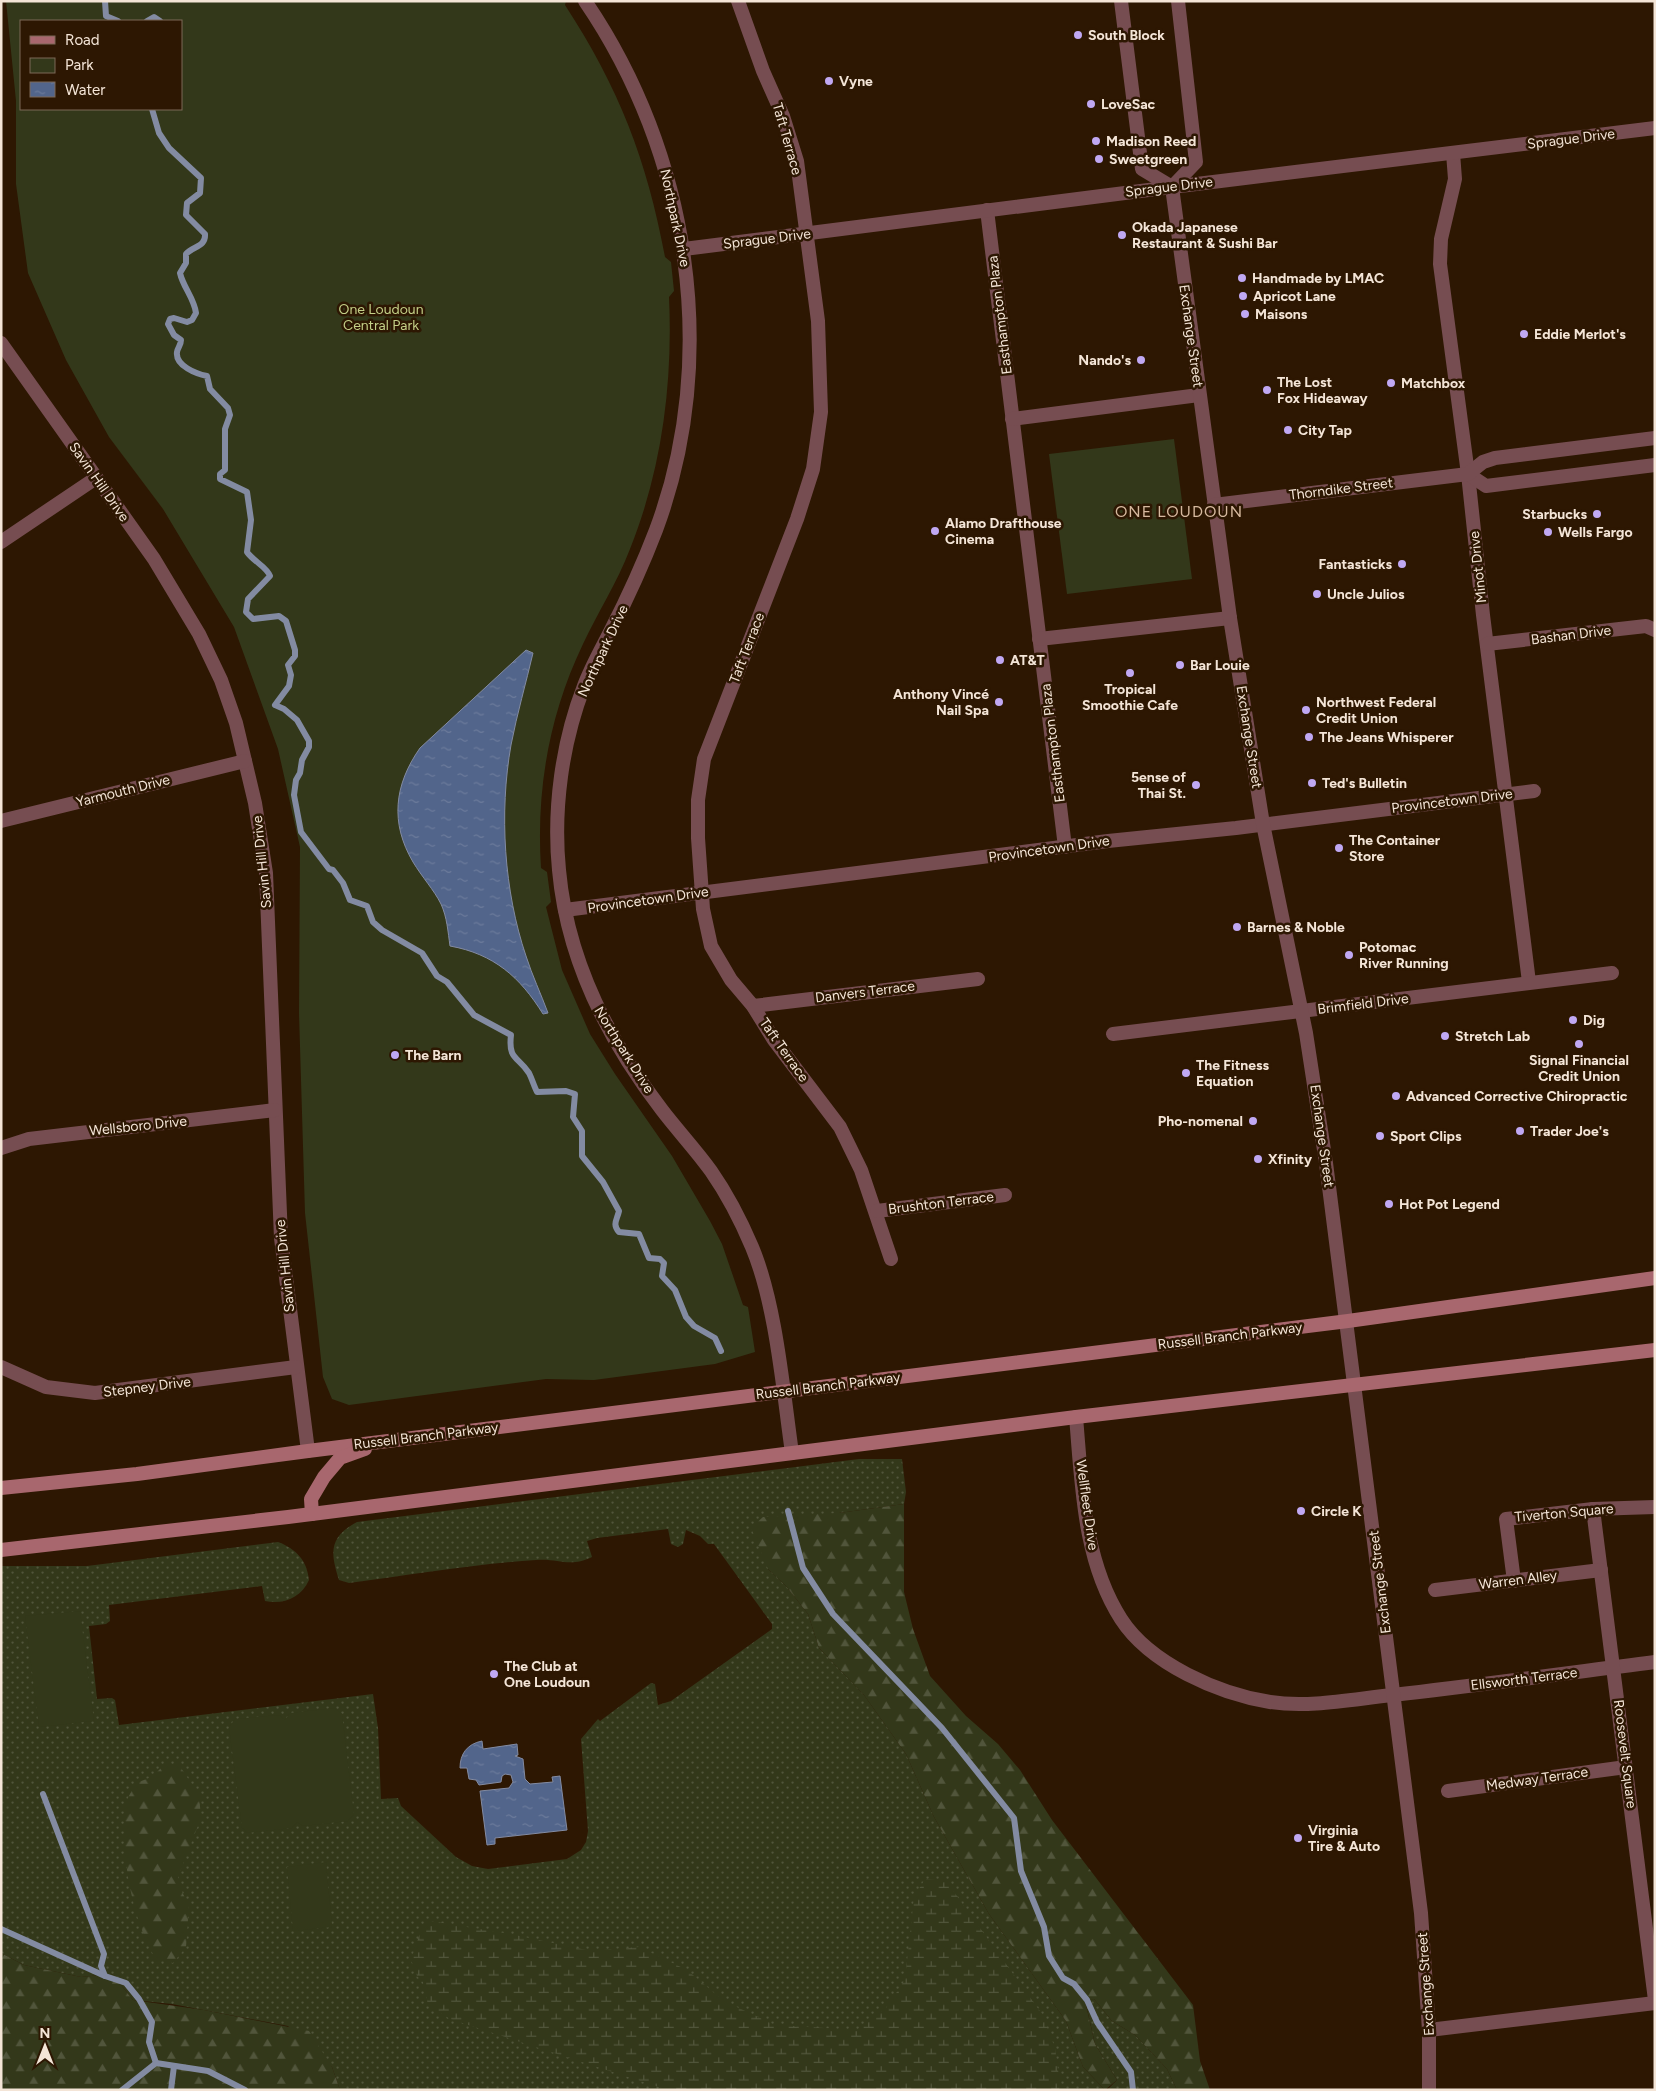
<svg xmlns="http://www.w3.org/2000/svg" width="1656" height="2091" viewBox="0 0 1656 2091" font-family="Figtree,sans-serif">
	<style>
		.grass { fill: url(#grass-dots) }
		.forest { fill: url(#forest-firs) }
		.wetland { fill: url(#wetland-marsh) }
		.park { fill: #33381a; fill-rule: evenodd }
		.water { fill: url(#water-ripples); stroke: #838ba2 }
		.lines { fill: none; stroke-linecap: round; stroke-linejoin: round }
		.stream { stroke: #838ba2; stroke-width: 6 }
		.minor { stroke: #764d51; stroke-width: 14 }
		.tertiary { stroke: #764d51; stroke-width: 14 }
		.secondary { stroke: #a8676e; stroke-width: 14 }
		.poi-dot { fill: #c0a8f3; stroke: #2d1702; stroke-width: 2 }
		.labels { text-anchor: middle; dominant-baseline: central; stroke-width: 5; stroke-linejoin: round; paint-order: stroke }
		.poi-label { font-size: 14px; font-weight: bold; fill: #f4e5d7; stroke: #2d1702; text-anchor: start }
		.street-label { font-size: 14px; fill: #f4e5d7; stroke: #2d1702 }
		.park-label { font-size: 14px; fill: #c3cf87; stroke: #2d1702 }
		.quarter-label { font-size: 16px; letter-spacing: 1px; fill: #d6b99f; stroke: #2d1702 }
	</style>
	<defs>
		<pattern id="grass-dots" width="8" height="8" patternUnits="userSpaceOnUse" patternTransform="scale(1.25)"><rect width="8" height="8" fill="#33381a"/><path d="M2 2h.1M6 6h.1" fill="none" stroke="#51553b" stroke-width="1.8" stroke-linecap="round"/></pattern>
		<pattern id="forest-firs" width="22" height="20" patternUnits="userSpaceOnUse" patternTransform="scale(1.25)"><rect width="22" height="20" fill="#33381a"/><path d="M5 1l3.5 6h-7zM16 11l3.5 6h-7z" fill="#51553b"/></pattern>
		<pattern id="wetland-marsh" width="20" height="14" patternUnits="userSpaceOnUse" patternTransform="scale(1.25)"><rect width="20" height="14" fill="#33381a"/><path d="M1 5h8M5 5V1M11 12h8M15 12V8" fill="none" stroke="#51553b"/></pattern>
		<pattern id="water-ripples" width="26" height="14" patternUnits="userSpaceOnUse" patternTransform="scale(1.25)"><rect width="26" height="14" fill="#52658b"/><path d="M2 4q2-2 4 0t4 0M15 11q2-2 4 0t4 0" fill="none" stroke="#6c7b9b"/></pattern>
	</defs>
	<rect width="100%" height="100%" fill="#2d1702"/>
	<g class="grass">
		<path d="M859 1459H902L906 1492 904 1504 839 1513 768 1569 786 1586 808 1614 819 1648 864 1695 906 1754 934 1817 989 1914 1066 2021 1083 2067 1105 2090H340L332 2067 288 2026 172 2004 133 2000 112 1974 81 1977 24 1965 1 1953V1566H87L278 1542C296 1549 307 1560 309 1580 301 1598 283 1605 265 1601L262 1586 109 1605 110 1621 106 1624 89 1626 97 1699 112 1698 115 1700 119 1725 373 1694 378 1728 381 1799 398 1798 401 1806 456 1857 472 1866 488 1869 567 1859 581 1850 586 1842 588 1831 581 1739 598 1719 600 1721 651 1683 655 1684 658 1705 671 1701 772 1629V1624L714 1544H708L700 1536 686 1530 683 1544 678 1547 671 1544 668 1529 597 1538 587 1541 592 1557C569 1568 559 1558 536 1560 474 1564 411 1575 349 1583L339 1580C330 1552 329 1537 357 1522Z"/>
		<polygon points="1094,1999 1112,2021 1135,2035 1167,2069 1177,2090 1107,2090 1117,2080 1095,2044 1085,2000"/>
	</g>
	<g class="forest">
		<polygon points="904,1504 904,1592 913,1629 930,1676 966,1716 998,1744 1020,1770 1052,1820 1193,2005 1200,2061 1210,2090 1177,2090 1167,2069 1135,2035 1112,2021 1094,1999 1085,2001 1095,2044 1117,2080 1105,2090 1083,2067 1066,2021 989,1914 934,1817 906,1754 864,1695 819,1648 808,1614 786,1586 768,1569 751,1528 763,1517 839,1513"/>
		<path d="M165 1764 179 1765 199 1795 201 1818 178 1877 183 1894 189 1905 186 1947 173 1963 156 1959C132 1921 119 1849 126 1804 127 1797 133 1790 136 1783L152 1777Z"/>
		<polygon points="1,1953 24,1965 81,1977 112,1974 133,2000 204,2010 309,2031 332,2067 340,2090 1,2090"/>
	</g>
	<polygon class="wetland" points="925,1879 946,1881 1042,2014 1055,2048 1060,2084 1059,2090 668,2090 450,2019 428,2005 423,1982 417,1976 411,1960 421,1930 430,1921 510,1934 591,1951 639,1947 687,1970 724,2001 775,2025 857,2030 886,2008 905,1980 914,1897"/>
	<g class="park">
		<path d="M6 1H566L565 5C619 88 647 160 665 257L671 262 674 291 669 297C673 383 662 469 630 549 617 583 598 612 583 644 549 715 536 790 541 868L547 872 551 902 546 907 562 970 590 1034 615 1074 672 1156 710 1221 722 1244 743 1305 748 1307 755 1352 715 1364 594 1380 546 1379 349 1405 332 1399 323 1377 305 1213 299 1013 300 847 278 749 234 627 163 509 109 437 66 360 28 273 16 184V101ZM21 21H181V109H21Z"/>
		<polygon points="1174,439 1192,579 1067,594 1049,454"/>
		<polygon points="80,1611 94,1721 39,1727 25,1616"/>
		<polygon points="334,1708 342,1714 354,1814 348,1821 303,1826 297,1822 292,1828 248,1833 242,1828 229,1727 235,1719 279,1715 285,1720 290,1713"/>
		<polygon points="326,1862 332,1927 293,1931 287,1867"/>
	</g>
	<g class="water">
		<path d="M526 650 533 653C526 683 517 714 511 745 499 813 504 891 526 956 532 975 541 994 548 1013L543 1014C520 977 494 954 450 946 448 932 447 917 441 904 434 890 422 877 413 862 390 823 394 785 420 748Z"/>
		<path d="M482 1741 483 1749 517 1744 518 1755 515 1756 523 1759 525 1779 530 1784 553 1782 552 1777 560 1776 567 1830 495 1838V1844L487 1845 480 1791 509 1788 513 1782 511 1775 505 1774 502 1776 501 1782 479 1785 476 1780 469 1779 467 1768H460C460 1754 467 1744 482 1741Z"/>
	</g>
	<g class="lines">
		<g class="stream">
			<polyline points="105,1 106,16 118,21"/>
			<polyline points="147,21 154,17 160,21"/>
			<path d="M152 109 159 133 169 148 201 178 200 193 187 203 186 215 205 234C206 247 193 246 186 254V263L180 273C183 287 194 298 196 313L192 320 187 322 174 318 170 319 168 324 174 335 181 340C181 345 178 347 177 352 175 366 197 374 207 376L210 389 228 408 230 415 225 429V470L220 474V479L247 492 251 520 247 552C253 561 267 567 270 576L248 599 246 612 253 619 279 616 286 621 295 650V656L288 665 291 675 289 686 275 705 284 709 297 720 309 741V747L302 760 300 773 296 780 294 795 301 832 329 869 333 870 343 883 350 900 367 906 373 922 382 930 422 953 437 976 447 982 474 1015 511 1035C508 1060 518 1056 529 1073 532 1079 534 1086 537 1092L566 1091 575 1094 573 1117 582 1131V1156L603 1182 619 1211C617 1220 612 1224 619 1232L639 1234 649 1258 660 1259 664 1263 662 1276 675 1290 686 1317 694 1326 715 1338 721 1351"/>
			<polyline points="788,1511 803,1568 833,1614 942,1728 1014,1818 1021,1871 1044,1927 1049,1956 1063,1978 1074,1984 1087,2000 1097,2022 1131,2072 1133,2090"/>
			<polyline points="43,1794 104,1954 101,1966 105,1976 126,1983 139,1999 152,2022 149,2042 156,2063"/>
			<polyline points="1,1929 105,1976"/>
			<polyline points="122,2090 156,2063 208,2071 245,2090"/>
			<polyline points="171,2090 174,2066"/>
		</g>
		<g class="minor">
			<polyline points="738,1 763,71 783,116 797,161 818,321 821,412 813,469 797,519 704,759 698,800 698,838 703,909 711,946 731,980 753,1006 774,1040 840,1127 861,1170 891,1259"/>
			<polyline points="1121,1 1142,169 1172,187"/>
			<polyline points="1453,153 1455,179 1441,239 1440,264 1468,474 1483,615 1529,982"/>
			<polyline points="1172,187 1655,128"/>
			<polyline points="1172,187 1196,162 1178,1"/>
			<polyline points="987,210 1065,847"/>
			<polyline points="1,343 154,559 199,634 221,680 236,723 255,803 266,873 281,1238 308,1451"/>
			<polyline points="1012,419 1199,395"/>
			<polyline points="1,542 96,478"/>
			<polyline points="1039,639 1230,618"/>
			<polyline points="1487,644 1646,626 1655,630"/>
			<polyline points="1,821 245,761"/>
			<polyline points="565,910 1108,841 1236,828 1534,791"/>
			<polyline points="753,1006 978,979"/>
			<polyline points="1113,1034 1612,973"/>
			<polyline points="1,1148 29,1139 275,1110"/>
			<polyline points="877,1211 1005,1195"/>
			<polyline points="1,1367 46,1387 95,1393 296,1367"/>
			<path d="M1076 1417C1082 1485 1083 1560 1121 1619 1150 1664 1219 1694 1270 1702 1310 1708 1353 1699 1393 1695 1481 1685 1568 1673 1655 1662"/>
			<polyline points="1593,1509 1655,2000"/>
			<polyline points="1514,1581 1506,1519 1593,1509 1655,1507"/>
			<polyline points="1435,1590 1601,1570"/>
			<polyline points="1448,1791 1626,1767"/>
			<polyline points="1429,2030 1655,2003"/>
		</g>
		<g class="tertiary">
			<path d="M585 1C689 153 721 356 656 530 643 564 628 597 611 630 602 648 591 667 584 686 562 743 553 809 559 870 567 959 608 1040 662 1110 678 1131 696 1150 711 1171 727 1194 741 1221 752 1247 776 1304 783 1390 792 1453"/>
			<polyline points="684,249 1172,187 1230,618 1263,824 1306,1033 1326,1163 1421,1913 1429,2030 1429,2090"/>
			<polyline points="1468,474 1486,486 1494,485 1655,465"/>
			<polyline points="1214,505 1468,474 1483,462 1495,458 1655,438"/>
		</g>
		<g class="secondary">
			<polyline points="1,1488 137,1474 308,1451 1348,1321 1655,1278"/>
			<polyline points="312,1514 311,1499 324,1477 340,1458 365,1449"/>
			<polyline points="1,1550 288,1517 1076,1417 1655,1350"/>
		</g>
	</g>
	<g class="poi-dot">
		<circle cx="1078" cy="35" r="5"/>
		<circle cx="829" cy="81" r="5"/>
		<circle cx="1091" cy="104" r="5"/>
		<circle cx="1096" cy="141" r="5"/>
		<circle cx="1099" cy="159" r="5"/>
		<circle cx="1122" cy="235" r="5"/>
		<circle cx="1242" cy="278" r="5"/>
		<circle cx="1243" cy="296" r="5"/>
		<circle cx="1245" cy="314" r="5"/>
		<circle cx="1524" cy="334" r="5"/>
		<circle cx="1141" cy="360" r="5"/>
		<circle cx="1391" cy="383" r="5"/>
		<circle cx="1267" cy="390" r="5"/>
		<circle cx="1288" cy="430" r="5"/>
		<circle cx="1597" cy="514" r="5"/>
		<circle cx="935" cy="531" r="5"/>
		<circle cx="1548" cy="532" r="5"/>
		<circle cx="1402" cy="564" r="5"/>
		<circle cx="1317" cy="594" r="5"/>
		<circle cx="1000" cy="660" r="5"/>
		<circle cx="1180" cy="665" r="5"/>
		<circle cx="1130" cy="673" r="5"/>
		<circle cx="999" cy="702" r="5"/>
		<circle cx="1306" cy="710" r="5"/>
		<circle cx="1309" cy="737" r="5"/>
		<circle cx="1312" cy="783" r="5"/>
		<circle cx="1196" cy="785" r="5"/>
		<circle cx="1339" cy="848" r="5"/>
		<circle cx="1237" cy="927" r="5"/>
		<circle cx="1349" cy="955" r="5"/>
		<circle cx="1573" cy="1020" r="5"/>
		<circle cx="1445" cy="1036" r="5"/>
		<circle cx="1579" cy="1044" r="5"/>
		<circle cx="395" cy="1055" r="5"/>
		<circle cx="1186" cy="1073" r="5"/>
		<circle cx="1396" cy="1096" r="5"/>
		<circle cx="1253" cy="1121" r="5"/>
		<circle cx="1520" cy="1131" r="5"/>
		<circle cx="1380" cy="1136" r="5"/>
		<circle cx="1258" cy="1159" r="5"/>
		<circle cx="1389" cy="1204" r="5"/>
		<circle cx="1301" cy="1511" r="5"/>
		<circle cx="494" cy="1674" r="5"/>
		<circle cx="1298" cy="1838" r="5"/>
	</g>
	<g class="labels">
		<g class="poi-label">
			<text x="1088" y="35">South Block</text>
			<text x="839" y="81">Vyne</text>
			<text x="1101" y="104">LoveSac</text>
			<text x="1106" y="141">Madison Reed</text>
			<text x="1109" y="159">Sweetgreen</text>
			<text x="1132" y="227">Okada Japanese<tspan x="1132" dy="16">Restaurant &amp; Sushi Bar</tspan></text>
			<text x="1252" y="278">Handmade by LMAC</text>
			<text x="1253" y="296">Apricot Lane</text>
			<text x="1255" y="314">Maisons</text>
			<text x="1534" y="334">Eddie Merlot's</text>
			<text x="1131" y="360" text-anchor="end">Nando's</text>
			<text x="1277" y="382">The Lost<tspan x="1277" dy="16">Fox Hideaway</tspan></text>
			<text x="1401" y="383">Matchbox</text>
			<text x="1298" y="430">City Tap</text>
			<text x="1587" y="514" text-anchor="end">Starbucks</text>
			<text x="945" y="523">Alamo Drafthouse<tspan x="945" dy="16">Cinema</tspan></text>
			<text x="1558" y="532">Wells Fargo</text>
			<text x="1392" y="564" text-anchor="end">Fantasticks</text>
			<text x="1327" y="594">Uncle Julios</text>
			<text x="1010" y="660">AT&amp;T</text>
			<text x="1190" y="665">Bar Louie</text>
			<text x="1130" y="689" text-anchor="middle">Tropical<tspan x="1130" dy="16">Smoothie Cafe</tspan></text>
			<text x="989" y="694" text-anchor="end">Anthony Vincé<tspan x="989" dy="16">Nail Spa</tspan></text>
			<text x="1316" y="702">Northwest Federal<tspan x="1316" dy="16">Credit Union</tspan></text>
			<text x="1319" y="737">The Jeans Whisperer</text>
			<text x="1186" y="777" text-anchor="end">5ense of<tspan x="1186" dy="16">Thai St.</tspan></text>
			<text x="1322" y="783">Ted's Bulletin</text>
			<text x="1349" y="840">The Container<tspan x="1349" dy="16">Store</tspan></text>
			<text x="1247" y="927">Barnes &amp; Noble</text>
			<text x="1359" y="947">Potomac<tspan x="1359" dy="16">River Running</tspan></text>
			<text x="1583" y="1020">Dig</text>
			<text x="1455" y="1036">Stretch Lab</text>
			<text x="405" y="1055">The Barn</text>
			<text x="1579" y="1060" text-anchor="middle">Signal Financial<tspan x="1579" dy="16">Credit Union</tspan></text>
			<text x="1196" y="1065">The Fitness<tspan x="1196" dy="16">Equation</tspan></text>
			<text x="1406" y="1096">Advanced Corrective Chiropractic</text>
			<text x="1243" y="1121" text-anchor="end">Pho-nomenal</text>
			<text x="1530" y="1131">Trader Joe's</text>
			<text x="1390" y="1136">Sport Clips</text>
			<text x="1268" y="1159">Xfinity</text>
			<text x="1399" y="1204">Hot Pot Legend</text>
			<text x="1311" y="1511">Circle K</text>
			<text x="504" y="1666">The Club at<tspan x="504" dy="16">One Loudoun</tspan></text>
			<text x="1308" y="1830">Virginia<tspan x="1308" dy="16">Tire &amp; Auto</tspan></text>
		</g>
		<g class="street-label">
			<text transform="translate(787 139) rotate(74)">Taft Terrace</text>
			<text transform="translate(1571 139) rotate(-7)">Sprague Drive</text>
			<text transform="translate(1169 187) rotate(-7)">Sprague Drive</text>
			<text transform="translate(675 218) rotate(78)">Northpark Drive</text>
			<text transform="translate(767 239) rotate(-7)">Sprague Drive</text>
			<text transform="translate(1000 315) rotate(-97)">Easthampton Plaza</text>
			<text transform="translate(1191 336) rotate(82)">Exchange Street</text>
			<text transform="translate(99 482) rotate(55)">Savin Hill Drive</text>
			<text transform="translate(1341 489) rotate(-7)">Thorndike Street</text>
			<text transform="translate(1478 567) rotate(-96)">Minot Drive</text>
			<text transform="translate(1571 635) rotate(-7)">Bashan Drive</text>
			<text transform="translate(747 648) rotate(-69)">Taft Terrace</text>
			<text transform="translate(603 651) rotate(-65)">Northpark Drive</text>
			<text transform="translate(1249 737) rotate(81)">Exchange Street</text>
			<text transform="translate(1053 743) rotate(-97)">Easthampton Plaza</text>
			<text transform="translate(123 791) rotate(-14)">Yarmouth Drive</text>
			<text transform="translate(1452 801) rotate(-7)">Provincetown Drive</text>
			<text transform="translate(1049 849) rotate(-8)">Provincetown Drive</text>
			<text transform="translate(262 862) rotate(-96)">Savin Hill Drive</text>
			<text transform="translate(648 900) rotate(-8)">Provincetown Drive</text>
			<text transform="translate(865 992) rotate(-7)">Danvers Terrace</text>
			<text transform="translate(1363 1004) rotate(-7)">Brimfield Drive</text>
			<text transform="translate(624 1050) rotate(58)">Northpark Drive</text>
			<text transform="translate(784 1050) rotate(55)">Taft Terrace</text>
			<text transform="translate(138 1126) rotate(-6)">Wellsboro Drive</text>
			<text transform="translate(1322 1136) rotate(82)">Exchange Street</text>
			<text transform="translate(941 1203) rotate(-7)">Brushton Terrace</text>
			<text transform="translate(285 1266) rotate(-96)">Savin Hill Drive</text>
			<text transform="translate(1230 1336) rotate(-7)">Russell Branch Parkway</text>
			<text transform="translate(828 1386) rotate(-7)">Russell Branch Parkway</text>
			<text transform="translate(147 1387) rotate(-7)">Stepney Drive</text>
			<text transform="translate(426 1436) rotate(-7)">Russell Branch Parkway</text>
			<text transform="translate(1087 1505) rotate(82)">Wellfleet Drive</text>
			<text transform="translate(1564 1513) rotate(-5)">Tiverton Square</text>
			<text transform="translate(1518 1580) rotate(-7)">Warren Alley</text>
			<text transform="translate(1380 1582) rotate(-97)">Exchange Street</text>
			<text transform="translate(1524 1679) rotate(-7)">Ellsworth Terrace</text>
			<text transform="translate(1625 1754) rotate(83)">Roosevelt Square</text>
			<text transform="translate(1537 1779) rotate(-8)">Medway Terrace</text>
			<text transform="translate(1426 1984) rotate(-94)">Exchange Street</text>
		</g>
		<g class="park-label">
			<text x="381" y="309">One Loudoun<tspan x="381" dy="16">Central Park</tspan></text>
		</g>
		<g class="quarter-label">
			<text x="1179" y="511">ONE LOUDOUN</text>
		</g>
	</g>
	<rect width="1656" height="2091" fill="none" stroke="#f4e5d7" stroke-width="5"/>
	<rect x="20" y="20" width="162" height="90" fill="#2d1702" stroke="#7d6957"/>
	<rect x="30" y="36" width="25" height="8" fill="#a8676e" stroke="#7d6957"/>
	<text x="65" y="45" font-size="15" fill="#f4e5d7">Road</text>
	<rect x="30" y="58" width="25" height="15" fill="#33381a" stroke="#7d6957"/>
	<text x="65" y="70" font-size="15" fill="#f4e5d7">Park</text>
	<rect x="30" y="82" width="25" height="15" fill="url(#water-ripples)" stroke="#7d6957"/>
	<text x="65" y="95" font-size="15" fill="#f4e5d7">Water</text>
	<g transform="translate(45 2046)" stroke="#2d1702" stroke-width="4" paint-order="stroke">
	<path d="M0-4L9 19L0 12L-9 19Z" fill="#f4e5d7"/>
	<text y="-8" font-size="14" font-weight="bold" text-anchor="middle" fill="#f4e5d7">N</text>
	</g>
</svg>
